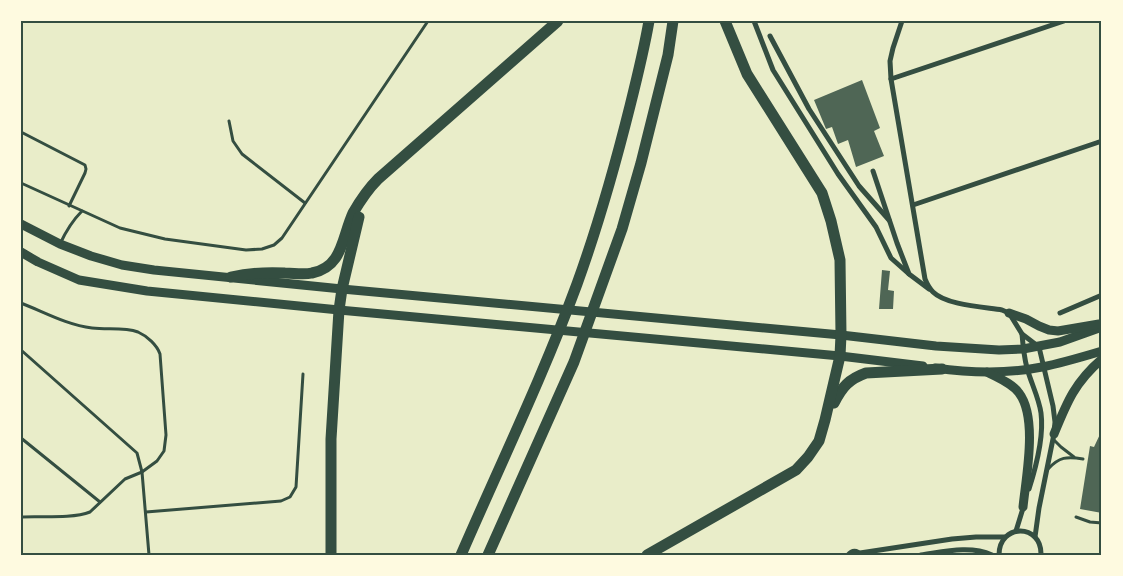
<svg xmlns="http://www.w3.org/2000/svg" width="1123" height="576" viewBox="0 0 1123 576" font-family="'Roboto Condensed',sans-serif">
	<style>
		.building { fill: #4f6655 }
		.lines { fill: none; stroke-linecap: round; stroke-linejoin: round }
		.service { stroke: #344e41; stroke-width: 3 }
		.minor { stroke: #344e41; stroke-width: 5 }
		.primary { stroke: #344e41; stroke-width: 9 }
		.motorway { stroke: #344e41; stroke-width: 11 }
		.neatline { fill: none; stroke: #344e41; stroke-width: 2 }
	</style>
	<rect width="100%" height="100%" fill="#e9edc9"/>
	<g class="building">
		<polygon points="862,80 880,128 874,131 884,156 856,167 848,140 838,144 832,127 826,129 814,100"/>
		<polygon points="882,270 890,271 888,290 894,291 893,309 879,309"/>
		<polygon points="1102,430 1102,513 1080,509 1090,446 1094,447"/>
	</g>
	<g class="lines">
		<g class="service">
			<polyline points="229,121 233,141 242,154 305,203"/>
			<polyline points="21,132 85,165 86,169 85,173 69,206"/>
			<polyline points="21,183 120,228 165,239 246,250 262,249 274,245 282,238 428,21"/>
			<path d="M60 244C66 231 72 221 82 211"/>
			<path d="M21 303C44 312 67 325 92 328 107 330 124 327 138 332 147 336 157 345 160 354L166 435 164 451 157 461 142 472 125 479 90 512C73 519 40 516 21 517"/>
			<polyline points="21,350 137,453 142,472 149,555"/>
			<polyline points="21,438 100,502"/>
			<polyline points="1054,440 1061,447 1074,457"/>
			<path d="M1048 469C1059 457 1067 456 1083 459"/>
			<polyline points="146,512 281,501 290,497 296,487 303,374"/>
			<polyline points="1076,517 1090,522 1102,523"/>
		</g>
		<g class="minor">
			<polyline points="754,21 773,70 838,174 876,227 891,258 909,274"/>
			<path d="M902 21 893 48 890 61 891 79 925 279C927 284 929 288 933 292 946 305 983 307 1002 310L1009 313 1022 334 1039 347 1053 406 1055 422 1054 434 1039 508 1035 537"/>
			<polyline points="770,36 809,109 859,186 889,220"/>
			<polyline points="891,79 1064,21"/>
			<polyline points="873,171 897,243 909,274 929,289"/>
			<polyline points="913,205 1102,141"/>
			<polyline points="1060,313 1102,295"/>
			<path d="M1022 334C1023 346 1024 357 1027 368 1031 383 1039 398 1041 413 1044 436 1036 467 1029 489"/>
			<polyline points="1016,531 1024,505"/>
			<polyline points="860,553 952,539 976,537 1005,537"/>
			<path d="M848 555C852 550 857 550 861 555"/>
			<path d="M921 555C943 552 970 545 992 555"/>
			<path d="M999 555C999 523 1042 523 1041 555"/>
		</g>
		<g class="primary">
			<polyline points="21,224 60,244 91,256 122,265 154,270 342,289 841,335 936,346 999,350 1023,349 1060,342 1102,327"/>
			<polyline points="21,252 38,262 79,280 147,291 339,310 840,356 923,366"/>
			<polyline points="1009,313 1026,319 1039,326 1049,330 1058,331 1099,324"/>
			<path d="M935 368C971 373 1007 374 1042 367 1062 363 1082 357 1102 351"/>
			<path d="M987 372C998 378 1012 383 1019 393 1038 418 1026 477 1023 507"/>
			<path d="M1054 434C1067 402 1075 382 1102 359"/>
		</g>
		<g class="motorway">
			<path d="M231 277C249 273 267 272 285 273 294 273 303 275 312 273 343 267 342 237 353 213 360 201 368 189 378 179L558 21"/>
			<path d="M834 403C842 387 849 379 866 373L942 369"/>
			<polyline points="331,555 331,439 339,310 342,289 359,217"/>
			<path d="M461 555C500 465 543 376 577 284 598 226 615 166 630 106 637 78 644 50 649 21"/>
			<polyline points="488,555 574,362 622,229 641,163 668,55 673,21"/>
			<polyline points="647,555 796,470 808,457 819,441 825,420 840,356 841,335 840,260 831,221 822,193 747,74 725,21"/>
		</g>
	</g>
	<rect width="1123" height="576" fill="none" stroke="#fefae0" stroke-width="45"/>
	<rect x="22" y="22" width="1078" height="532" class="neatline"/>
</svg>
